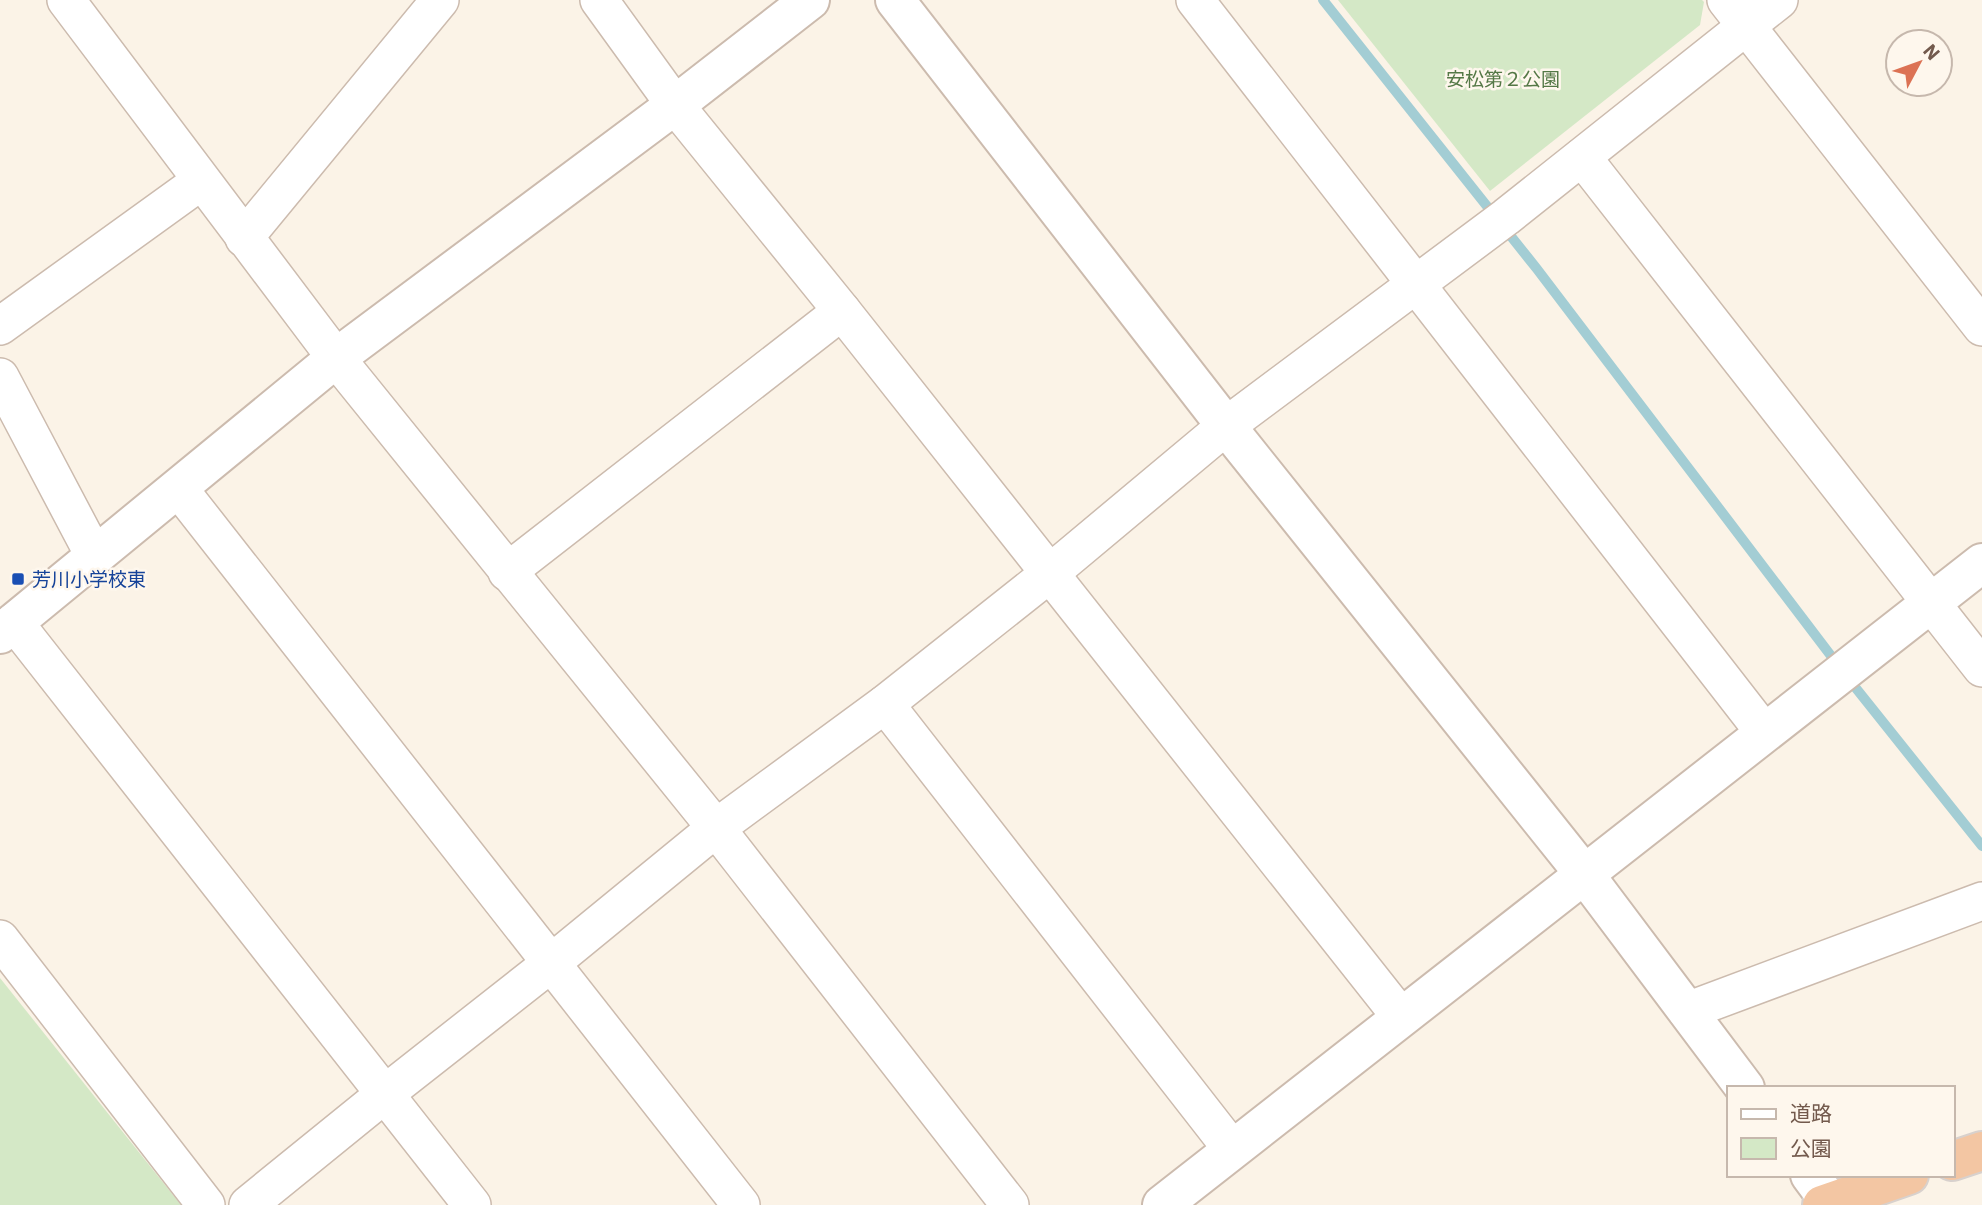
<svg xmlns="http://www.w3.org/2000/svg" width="1982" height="1205" viewBox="0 0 1982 1205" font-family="'IBM Plex Sans','Noto Sans JP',sans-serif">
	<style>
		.green { fill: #d4e8c6 }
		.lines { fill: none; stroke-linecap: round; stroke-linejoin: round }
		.stream { stroke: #a3cdd4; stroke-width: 10 }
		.minor-casing { stroke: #ccbbae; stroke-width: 40 }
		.tertiary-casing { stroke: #ccbbae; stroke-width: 42 }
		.trunk-casing { stroke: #d8d1cd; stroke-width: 42 }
		.minor { stroke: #fff; stroke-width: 37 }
		.tertiary { stroke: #fff; stroke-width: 38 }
		.trunk { stroke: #f3c6a3; stroke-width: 38 }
		.transit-dot { fill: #1a4fb4; stroke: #fef7ed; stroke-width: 2.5 }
		.labels { text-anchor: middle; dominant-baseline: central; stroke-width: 5; stroke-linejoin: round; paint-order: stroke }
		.park-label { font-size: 19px; fill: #547846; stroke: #fef7ed }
		.transit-label { font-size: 19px; fill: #164399; stroke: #fef7ed; text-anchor: start }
	</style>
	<rect width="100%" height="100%" fill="#fbf3e7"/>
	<g class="green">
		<polygon points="1338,0 1702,0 1704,2 1700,25 1490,191"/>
		<polygon points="0,978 181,1205 0,1205"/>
	</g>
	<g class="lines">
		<g class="stream">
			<polyline points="1323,0 1537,269 1838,665"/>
			<polyline points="1847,677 1982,846"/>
		</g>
		<defs>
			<g id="minor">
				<polyline points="66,0 336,358 716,828 1010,1205"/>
				<polyline points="599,0 675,105 842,311 1401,1017"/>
				<polyline points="1195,0 1764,732"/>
				<polyline points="1726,0 1982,327"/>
				<polyline points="1582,157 1982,668"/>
				<polyline points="244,238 440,0"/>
				<polyline points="0,326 201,181"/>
				<polyline points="0,377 95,557"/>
				<polyline points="179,489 741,1205"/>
				<polyline points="507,572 842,311"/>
				<polyline points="14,622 472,1205"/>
				<polyline points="885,704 1232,1149"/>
				<polyline points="0,939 206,1205"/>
				<polyline points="1687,1011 1982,901"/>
				<polyline points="248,1205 386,1093 550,964 716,828 885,704 1049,574 1226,426 1506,217 1779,0"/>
			</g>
			<g id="tertiary">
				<polyline points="895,0 1226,426 1585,875 1745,1088"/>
				<polyline points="0,634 336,358 675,105 810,0"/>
				<polyline points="1810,1175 1830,1202"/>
				<polyline points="1162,1205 1982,563"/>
			</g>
			<g id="trunk">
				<polyline points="1952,1161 1982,1151"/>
				<polyline points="1822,1205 1909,1175"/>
			</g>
		</defs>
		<use href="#minor" class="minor-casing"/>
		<use href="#tertiary" class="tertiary-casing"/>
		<use href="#trunk" class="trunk-casing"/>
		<use href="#minor" class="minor"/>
		<use href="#tertiary" class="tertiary"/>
		<use href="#trunk" class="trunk"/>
	</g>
	<rect class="transit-dot" x="11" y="572" width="14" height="14" rx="3.5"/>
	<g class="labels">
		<g class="park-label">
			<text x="1503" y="79">安松第２公園</text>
		</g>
		<g class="transit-label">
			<text x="32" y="579">芳川小学校東</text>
		</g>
	</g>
	<rect x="1727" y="1086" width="228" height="91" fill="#fef7ed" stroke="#c6b8ad" stroke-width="2"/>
	<rect x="1741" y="1109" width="35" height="10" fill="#ffffff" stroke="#c6b8ad" stroke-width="2"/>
	<text x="1790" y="1121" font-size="21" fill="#735a4d">道路</text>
	<rect x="1741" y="1138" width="35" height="21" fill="#d4e8c6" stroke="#c6b8ad" stroke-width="2"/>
	<text x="1790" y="1156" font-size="21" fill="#735a4d">公園</text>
	<g transform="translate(1919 63) rotate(49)"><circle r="33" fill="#fef7ed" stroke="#c6b8ad" stroke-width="2"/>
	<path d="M0-5L12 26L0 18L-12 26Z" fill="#dc7254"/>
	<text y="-10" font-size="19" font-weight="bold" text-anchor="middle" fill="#735a4d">N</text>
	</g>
</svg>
